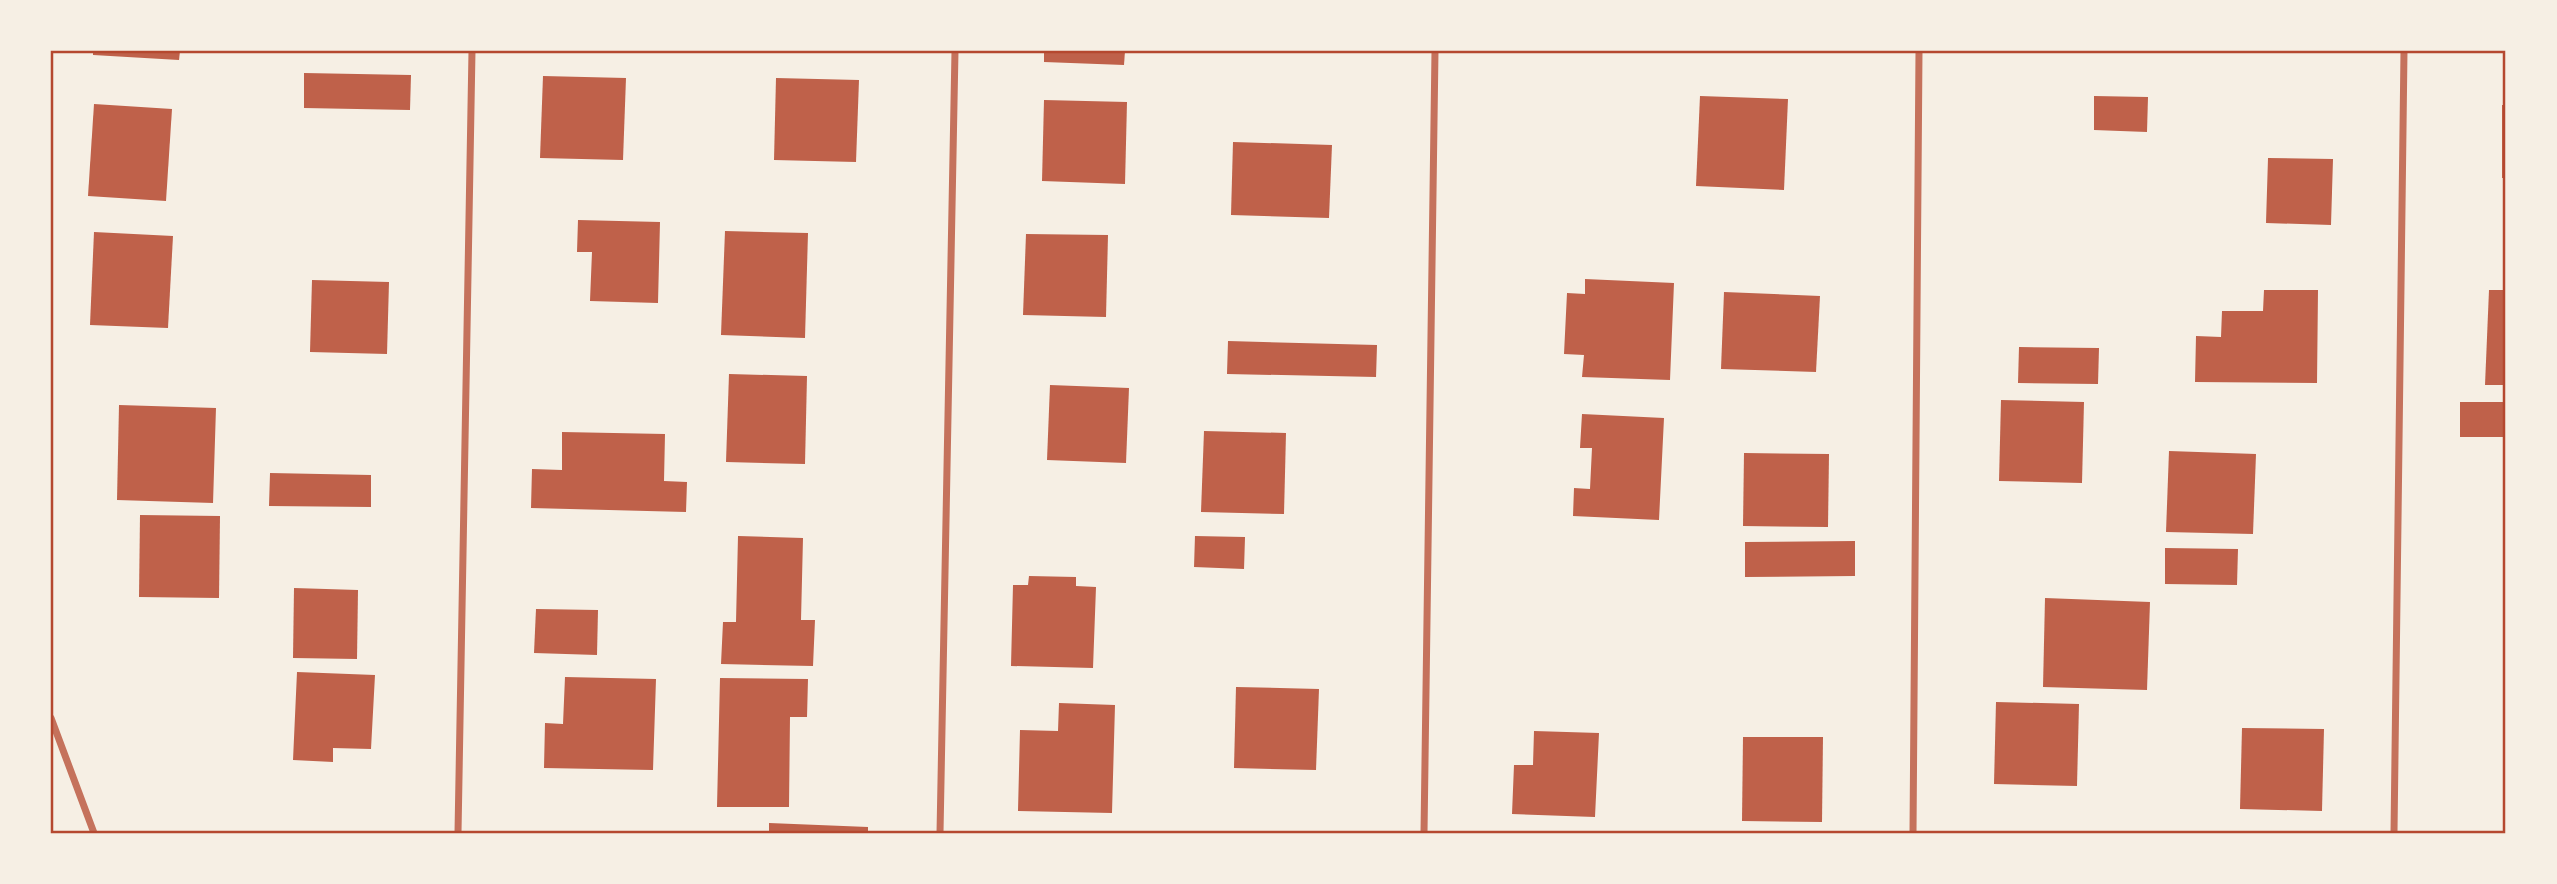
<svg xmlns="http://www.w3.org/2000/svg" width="2557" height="884" viewBox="0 0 2557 884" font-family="Merriweather,serif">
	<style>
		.building { fill: #bf614a }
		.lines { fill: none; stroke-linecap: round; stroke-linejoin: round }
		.minor { stroke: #c5725c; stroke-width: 7 }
		.neatline { fill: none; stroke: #b5482f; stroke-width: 2.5 }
	</style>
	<rect width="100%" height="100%" fill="#f6efe4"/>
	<g class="building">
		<polygon points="93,51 180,51 179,60 93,55"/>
		<polygon points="1044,51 1125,51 1124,65 1044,62"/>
		<polygon points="304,73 411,75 410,110 304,108"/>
		<polygon points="543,76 626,78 623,160 540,158"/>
		<polygon points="776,78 859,80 856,162 774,160"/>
		<polygon points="1700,96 1788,99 1784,190 1696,186"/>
		<polygon points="2094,96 2148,97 2147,132 2094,130"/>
		<polygon points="1044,100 1127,102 1125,184 1042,181"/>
		<polygon points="94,104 172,109 166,201 88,196"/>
		<rect x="2502" y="105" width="4" height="73"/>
		<polygon points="1233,142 1332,145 1329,218 1231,215"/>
		<polygon points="2268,158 2333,159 2331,225 2266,223"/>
		<polygon points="578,220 660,222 658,303 590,301 592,252 577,252"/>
		<polygon points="725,231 808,233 805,338 721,335"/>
		<polygon points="94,232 173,236 168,328 90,325"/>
		<polygon points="1026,234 1108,235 1106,317 1023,315"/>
		<polygon points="1585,279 1674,283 1670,380 1582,377 1584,355 1564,354 1567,293 1585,294"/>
		<polygon points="312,280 389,282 387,354 310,352"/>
		<polygon points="2264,290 2318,290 2317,383 2195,382 2196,336 2221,337 2222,311 2263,311"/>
		<polygon points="2489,290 2506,290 2506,385 2485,385"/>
		<polygon points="1724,292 1820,296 1816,372 1721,369"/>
		<polygon points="1228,341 1377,345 1376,377 1227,374"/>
		<polygon points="2019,347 2099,348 2098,384 2018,383"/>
		<polygon points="729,374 807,376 805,464 726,462"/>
		<polygon points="1050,385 1129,388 1126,463 1047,460"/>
		<polygon points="2001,400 2084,402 2082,483 1999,481"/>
		<rect x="2460" y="402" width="46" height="35"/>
		<polygon points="119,405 216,408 213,503 117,500"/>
		<polygon points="1582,414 1664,418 1659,520 1573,516 1574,488 1590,489 1592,448 1580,448"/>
		<polygon points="1204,431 1286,433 1284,514 1201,512"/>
		<polygon points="562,432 665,434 664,481 687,482 686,512 531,508 532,469 562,470"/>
		<polygon points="2169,451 2256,454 2253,534 2166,532"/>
		<polygon points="1744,453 1829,454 1828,527 1743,526"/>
		<polygon points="270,473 371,475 371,507 269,506"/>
		<polygon points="140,515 220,516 219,598 139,597"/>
		<polygon points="738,536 803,538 801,620 815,620 813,666 721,664 723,622 736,622"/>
		<polygon points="1195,536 1245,537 1244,569 1194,567"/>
		<polygon points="1855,541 1855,576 1745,577 1745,542"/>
		<polygon points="2165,548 2238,549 2237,585 2165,584"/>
		<polygon points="1029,576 1076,577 1076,586 1096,587 1093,668 1011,666 1013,585 1028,585"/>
		<polygon points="294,588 358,590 357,659 293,658"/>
		<polygon points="2045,598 2150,602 2147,690 2043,687"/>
		<polygon points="536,609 598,610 597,655 534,653"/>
		<polygon points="297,672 375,675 371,749 333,748 333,762 293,760"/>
		<polygon points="565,677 656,679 653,770 544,768 545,723 563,724"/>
		<polygon points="720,678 808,679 807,717 790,717 789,807 717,807"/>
		<polygon points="1236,687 1319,689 1316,770 1234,768"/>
		<polygon points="1996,702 2079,704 2077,786 1994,784"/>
		<polygon points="1059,703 1115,705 1112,813 1018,811 1020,730 1058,731"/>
		<polygon points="2242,728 2324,729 2322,811 2240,809"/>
		<polygon points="1534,731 1599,733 1595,817 1512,814 1514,765 1533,765"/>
		<polygon points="1743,737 1823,737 1822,822 1742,821"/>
		<polygon points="769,823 868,827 868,833 769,833"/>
	</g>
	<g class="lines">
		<g class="minor">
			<polyline points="51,718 94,833"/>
			<polyline points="458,833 472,51"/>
			<polyline points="940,833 955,51"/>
			<polyline points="1424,833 1435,51"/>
			<polyline points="1913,833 1919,51"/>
			<polyline points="2394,833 2404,51"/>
		</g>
	</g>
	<rect width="2557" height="884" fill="none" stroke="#f6efe4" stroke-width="105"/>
	<rect x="52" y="52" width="2452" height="780" class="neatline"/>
</svg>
